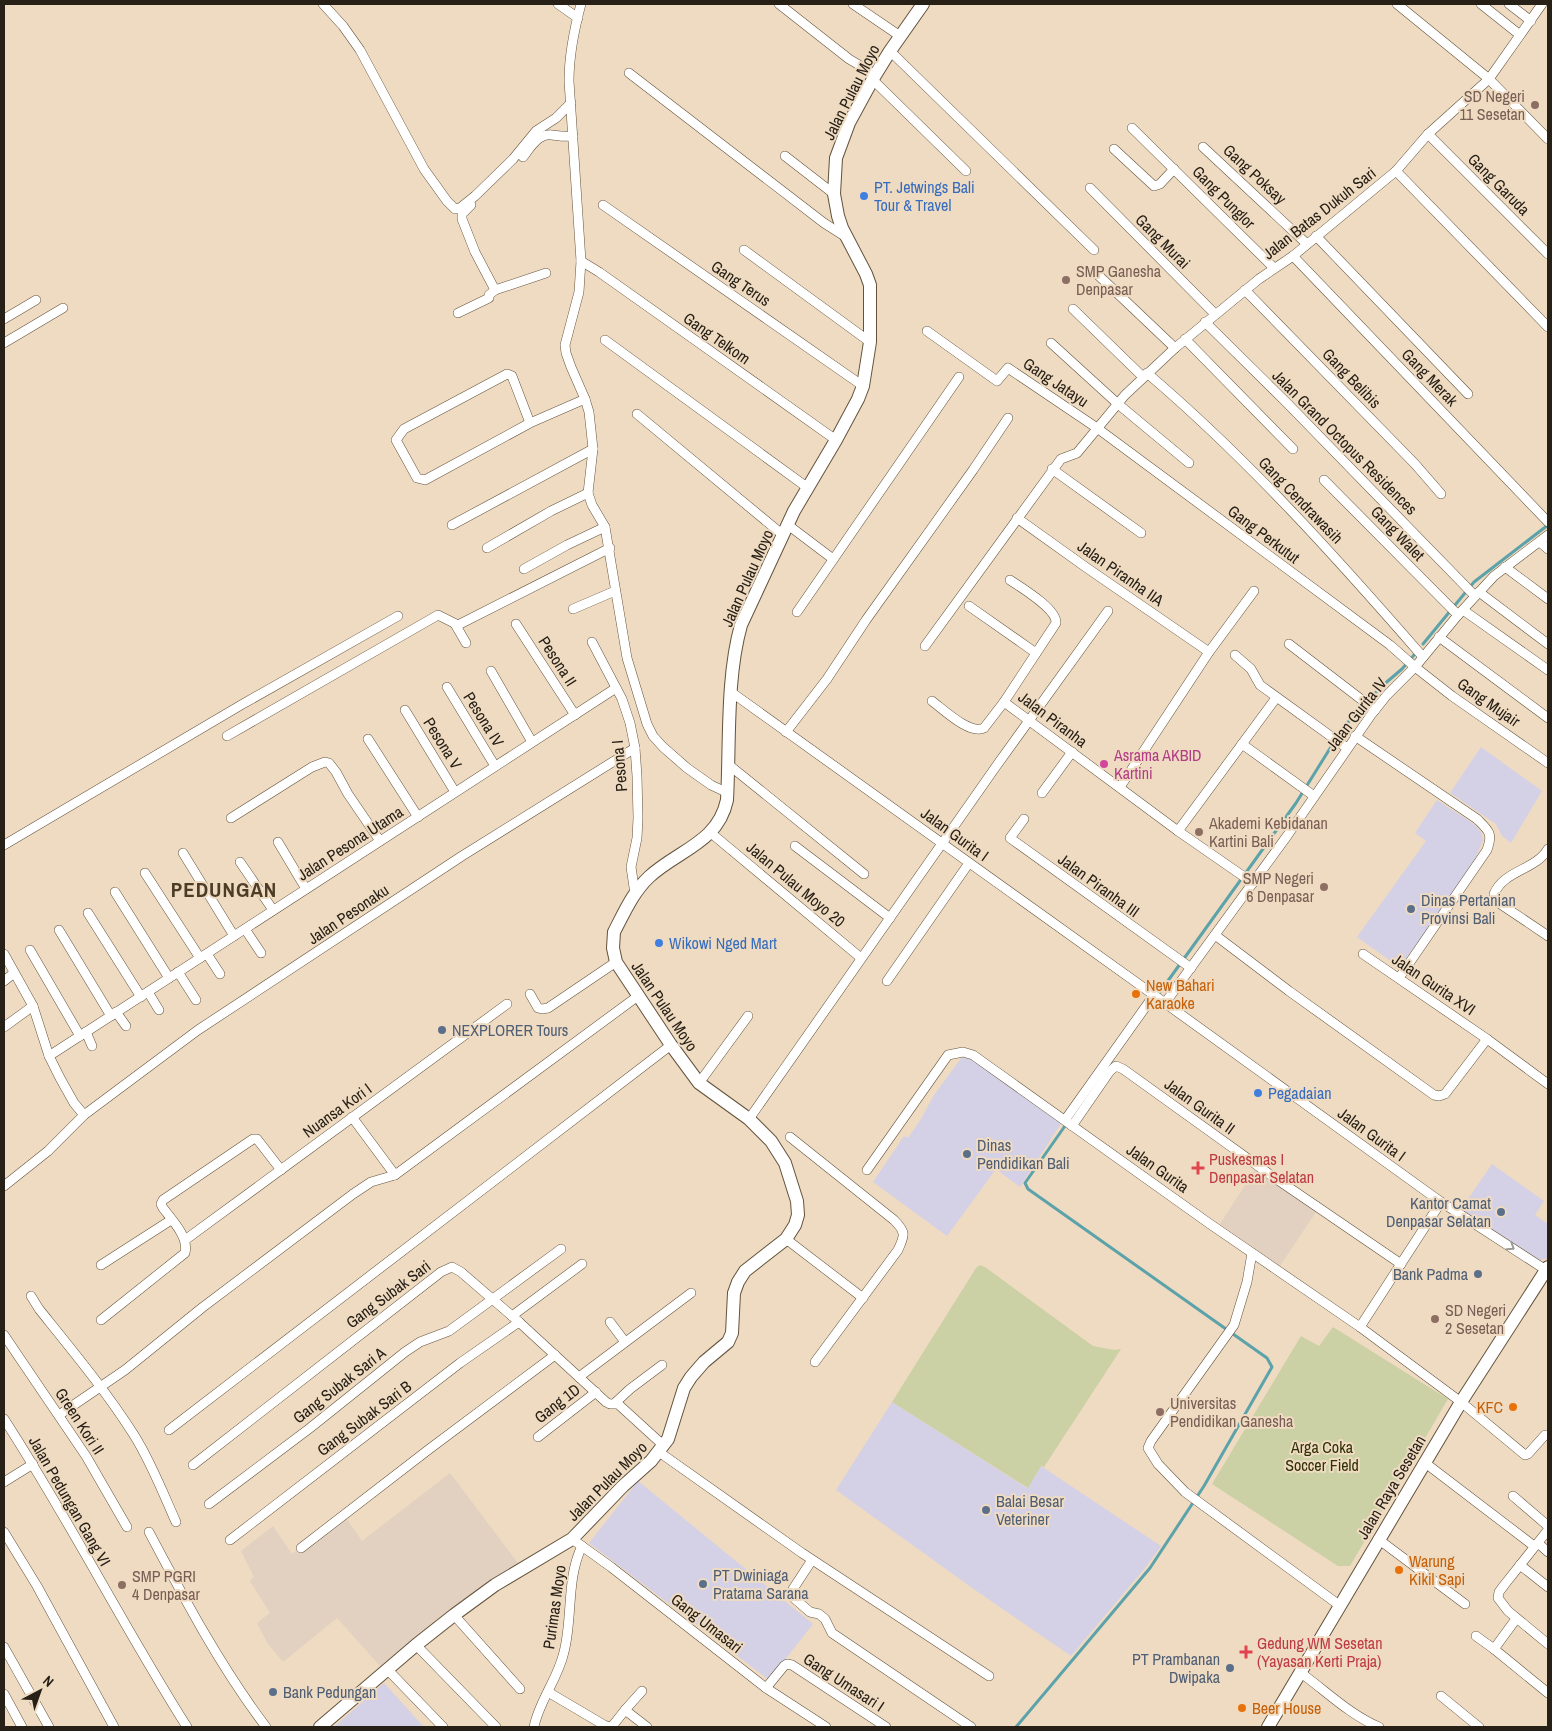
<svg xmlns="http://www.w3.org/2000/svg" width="1552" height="1731" viewBox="0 0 1552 1731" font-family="'Archivo Narrow',sans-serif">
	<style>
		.commercial { fill: #d4d1e7 }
		.industrial { fill: #e2d1c0 }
		.green { fill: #ccd0a5 }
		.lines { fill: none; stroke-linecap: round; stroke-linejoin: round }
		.stream { stroke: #5ca2aa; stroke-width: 3 }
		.street-casing { stroke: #63533c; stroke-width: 10 }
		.secondary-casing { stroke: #63533c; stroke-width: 14 }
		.street { stroke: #fff; stroke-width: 9 }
		.secondary { stroke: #fff; stroke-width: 12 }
		.oneway { stroke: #9e9b97 }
		.education-dot { fill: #8d6e63; stroke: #efdbc1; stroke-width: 2 }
		.shop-dot { fill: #3f7fe0; stroke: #efdbc1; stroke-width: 2 }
		.hotel-dot { fill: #d1479c; stroke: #efdbc1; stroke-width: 2 }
		.service-dot { fill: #5c6f8a; stroke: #efdbc1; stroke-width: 2 }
		.food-dot { fill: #e8710a; stroke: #efdbc1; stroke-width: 2 }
		.health-dot { fill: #e0444e; stroke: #efdbc1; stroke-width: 2 }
		.labels { text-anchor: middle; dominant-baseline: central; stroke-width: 4; stroke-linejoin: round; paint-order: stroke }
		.street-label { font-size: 16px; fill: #272017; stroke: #efdbc1 }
		.education-label { font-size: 16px; fill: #785e54; stroke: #efdbc1; text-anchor: start }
		.shop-label { font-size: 16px; fill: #366cbe; stroke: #efdbc1; text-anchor: start }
		.hotel-label { font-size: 16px; fill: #b23c85; stroke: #efdbc1; text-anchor: start }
		.service-label { font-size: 16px; fill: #4e5e75; stroke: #efdbc1; text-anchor: start }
		.food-label { font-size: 16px; fill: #c56008; stroke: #efdbc1; text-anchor: start }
		.health-label { font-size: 16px; fill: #be3a42; stroke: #efdbc1; text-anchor: start }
		.park-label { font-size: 16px; fill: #2e3005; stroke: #efdbc1 }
		.district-label { font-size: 21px; font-weight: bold; letter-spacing: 1px; fill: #4d3d27; stroke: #efdbc1 }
	</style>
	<rect width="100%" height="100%" fill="#efdbc1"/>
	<g class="commercial">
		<polygon points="1481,747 1542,791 1511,843 1502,836 1496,824 1450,793"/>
		<polygon points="1437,800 1474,824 1481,832 1483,840 1466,880 1399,967 1357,937 1426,841 1415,833"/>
		<polygon points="962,1057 974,1060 1062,1122 1020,1187 996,1169 947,1236 873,1182 904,1136 908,1138 921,1119 934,1095"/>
		<polygon points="1492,1164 1544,1201 1535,1215 1548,1224 1548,1256 1546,1259 1540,1260 1461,1209"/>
		<polygon points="892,1402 1027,1488 1041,1466 1161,1546 1145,1568 1071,1656 975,1590 836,1490"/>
		<polygon points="638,1481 813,1624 769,1680 589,1543"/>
		<polygon points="384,1683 424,1727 334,1727"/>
	</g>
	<g class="industrial">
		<polygon points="1256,1168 1318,1209 1280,1266 1220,1224"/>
		<polygon points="450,1473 518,1563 494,1578 444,1613 380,1666 337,1618 283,1662 268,1644 257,1623 270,1613 250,1581 254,1577 241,1551 273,1526 292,1554 344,1515 362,1541"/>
	</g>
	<g class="green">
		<polygon points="980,1265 985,1267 1093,1346 1114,1350 1121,1349 1044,1467 1041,1466 1028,1488 892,1402 976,1268"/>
		<polygon points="1333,1327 1448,1399 1350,1566 1338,1566 1212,1484 1301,1336 1319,1346"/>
	</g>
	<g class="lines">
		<g class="stream">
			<polyline points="1423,644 1474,582 1548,525"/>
			<polyline points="1157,996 1296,803 1334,742 1352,717 1382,686 1402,669 1414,655"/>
			<polyline points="1016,1727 1150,1568 1204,1486 1272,1367 1267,1358 1028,1189 1025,1183 1067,1123"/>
		</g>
		<defs>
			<g id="street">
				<polyline points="323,4 343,26 360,50 424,169 447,201 455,209 460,208 475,196 513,159 536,131 556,118 571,103"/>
				<polyline points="558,4 578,18"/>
				<path d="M581 4C574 30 569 54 569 81L581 261 579 292 565 345 566 353 571 367 585 399 589 412 593 449 588 493 592 505 605 527 627 658 647 724 653 736 663 747 687 768 711 785 728 793"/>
				<polyline points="779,4 849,59 876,75"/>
				<polyline points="853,4 900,36"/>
				<polyline points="1397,4 1489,79 1548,139"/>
				<polyline points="1481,4 1520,35"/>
				<polyline points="1509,4 1531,21"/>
				<polyline points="890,51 1094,250"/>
				<polyline points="629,73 824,223 846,237"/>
				<polyline points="873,80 966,171"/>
				<polyline points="1132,128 1274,268"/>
				<polyline points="1428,134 1548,254"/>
				<polyline points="1203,147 1307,244"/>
				<polyline points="1114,149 1154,186 1160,184 1174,169"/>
				<polyline points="785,156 834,194"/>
				<path d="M523 157C530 148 538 133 552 135 560 136 564 137 573 136"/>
				<polyline points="1396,171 1548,327"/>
				<polyline points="1090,188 1215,314"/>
				<polyline points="471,205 462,214 462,219 475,252 495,290"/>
				<polyline points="603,205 863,386"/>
				<polyline points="1316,236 1468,394"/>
				<polyline points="744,250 870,342"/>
				<polyline points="1293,256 1548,522"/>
				<polyline points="581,261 599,272 836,440"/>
				<polyline points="1096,273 1175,348"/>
				<polyline points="1245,290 1415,464 1441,494"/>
				<polyline points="1073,309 1143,377"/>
				<polyline points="458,313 489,298 489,295 495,290 546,273"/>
				<polyline points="4,319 36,300"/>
				<polyline points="1205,322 1287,403 1475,596"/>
				<polyline points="927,331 997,381 1008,368 1097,428 1390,645 1415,667 1452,696 1548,763"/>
				<polyline points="1185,339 1293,449"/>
				<polyline points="605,340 808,488"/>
				<polyline points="4,343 63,308"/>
				<polyline points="1051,343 1118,404 1189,463"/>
				<path d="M1147 373C1248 459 1336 557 1423 657"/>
				<polyline points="637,414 783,535"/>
				<polyline points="530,423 512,376 507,374 404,429 396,440 417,478 425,480 530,423 585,399"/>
				<polyline points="1052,469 1141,533"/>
				<polyline points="1324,480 1458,615"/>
				<polyline points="1017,518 1087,568 1209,652"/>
				<polyline points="452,525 593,449"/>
				<polyline points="788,525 833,559"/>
				<polyline points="1540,542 1548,549"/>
				<polyline points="487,548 551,511 588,493"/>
				<polyline points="1505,567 1548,599"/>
				<polyline points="524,569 567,545 605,527"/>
				<polyline points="1479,592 1548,644"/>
				<polyline points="969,606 1036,653"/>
				<polyline points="573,609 615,591"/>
				<polyline points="1463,610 1548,670"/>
				<polyline points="797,612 959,377"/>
				<polyline points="455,624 466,643"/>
				<polyline points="516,624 575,715"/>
				<polyline points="1439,637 1548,718"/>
				<polyline points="592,642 622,699 630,723 635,748 637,776 638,818 637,838 631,867 635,894"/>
				<polyline points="1289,644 1375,710"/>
				<polyline points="925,646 1061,459 1077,453 1125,395 1175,348 1259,279 1293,256 1396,171 1428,134 1489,79 1542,4"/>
				<polyline points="1235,655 1251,669 1260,685 1347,748"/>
				<polyline points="491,671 532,742"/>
				<polyline points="447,687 495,766"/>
				<polyline points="731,692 1165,1003 1287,836 1371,715 1387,695 1415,667 1458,615 1494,576 1548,535"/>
				<path d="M932 701C944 710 970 735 984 728L1004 702 1056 623C1057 609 1022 588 1010 580"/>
				<polyline points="1004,702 1178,831 1253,883"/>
				<polyline points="405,710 455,792"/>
				<polyline points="786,732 827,679 866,620 973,470 1008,418"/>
				<polyline points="227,736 438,615 458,625 610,548"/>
				<path d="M1355 736 1477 819C1489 831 1493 833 1487 850L1399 978"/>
				<polyline points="368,739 418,817"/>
				<polyline points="1242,744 1314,796"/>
				<polyline points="729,765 864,874"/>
				<polyline points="1120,787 1209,652 1254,591"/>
				<polyline points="1042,793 1072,752"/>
				<polyline points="231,818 312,767 325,762 329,763 336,772 348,794 380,841"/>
				<polyline points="1024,819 1010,838 1191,968"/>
				<polyline points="1178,831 1276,698"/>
				<polyline points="711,833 861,958"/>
				<polyline points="278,842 306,889"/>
				<polyline points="4,845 241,705 398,616"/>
				<polyline points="795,846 890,918"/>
				<path d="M1548 849C1536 870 1504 870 1494 894L1496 901 1548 936"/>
				<polyline points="183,853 234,936"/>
				<polyline points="240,862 273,910"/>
				<polyline points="145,873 200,958"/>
				<polyline points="115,892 169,978"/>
				<polyline points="88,913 141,997"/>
				<polyline points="245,929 261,953"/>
				<polyline points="59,930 111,1016"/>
				<polyline points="1215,935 1289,991 1434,1095 1439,1096 1445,1094 1487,1039"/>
				<polyline points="30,950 80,1036"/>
				<polyline points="4,954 33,1006 49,1056 60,1078 74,1103 84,1115"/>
				<polyline points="207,954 220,974"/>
				<polyline points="1363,954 1487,1039 1548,1084"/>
				<polyline points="178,972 196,1000"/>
				<polyline points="4,981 14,973"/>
				<polyline points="887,981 969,863"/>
				<polyline points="148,992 159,1010"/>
				<polyline points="530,994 538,1008 542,1009 548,1008 616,962"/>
				<polyline points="1165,1003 1441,1202 1546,1270"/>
				<polyline points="116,1012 126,1026"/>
				<polyline points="4,1027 33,1006"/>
				<polyline points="86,1032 92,1046"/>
				<polyline points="49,1056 616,688"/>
				<polyline points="699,1083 748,1016"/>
				<polyline points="352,1117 395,1175"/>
				<polyline points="749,1119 997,765 1108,611"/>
				<polyline points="1065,1120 1154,995"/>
				<polyline points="1072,1126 1110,1071 1116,1066 1123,1069 1272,1176 1401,1264"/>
				<path d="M790 1137 894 1220C906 1232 905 1235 898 1250L815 1362"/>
				<polyline points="867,1170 948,1055 963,1052 973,1055 1210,1224 1360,1327 1461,1402 1525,1455 1528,1454 1545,1435 1548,1435"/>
				<polyline points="4,1186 48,1151 84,1115 198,1030 462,856 635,748"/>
				<polyline points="786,1239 863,1298"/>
				<polyline points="185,1240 507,1004"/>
				<polyline points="1252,1253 1247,1282 1234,1325 1151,1441 1148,1448 1158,1464 1185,1492 1339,1605"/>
				<polyline points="101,1265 171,1220"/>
				<path d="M31 1296 39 1309C72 1350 106 1391 134 1435 151 1462 163 1493 176 1522"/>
				<polyline points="512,1316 582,1264"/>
				<path d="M101 1320 185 1253C189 1237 172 1220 163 1208L161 1204 163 1200 253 1139H257L281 1170"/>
				<polyline points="610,1322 625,1342"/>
				<polyline points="1360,1327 1441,1202"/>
				<polyline points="4,1335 86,1456 127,1527"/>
				<polyline points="579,1377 691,1293"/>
				<polyline points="615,1403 630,1389 662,1365"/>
				<polyline points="59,1415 125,1370 203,1307 353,1194 371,1182 395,1175 638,996"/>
				<path d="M4 1419C69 1519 123 1626 187 1727"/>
				<polyline points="169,1430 671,1045"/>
				<polyline points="538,1437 596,1392"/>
				<polyline points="659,1452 802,1553 989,1676"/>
				<polyline points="1424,1462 1534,1546"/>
				<polyline points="193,1465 441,1272 452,1267 461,1272 519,1322 606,1402 610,1404 618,1404 664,1446"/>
				<polyline points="4,1482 33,1464"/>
				<polyline points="1513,1496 1548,1526"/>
				<polyline points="209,1504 310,1428 405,1352 420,1342 449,1331 561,1249"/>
				<polyline points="1548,1530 1505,1584 1499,1592 1498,1598 1508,1611 1548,1644"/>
				<polyline points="4,1532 37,1586 114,1727"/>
				<path d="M149 1532C185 1600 220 1666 266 1727"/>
				<polyline points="572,1539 611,1567 766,1688 826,1727"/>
				<polyline points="1378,1539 1465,1604"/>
				<polyline points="230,1540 460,1363 519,1322"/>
				<polyline points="1538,1543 1548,1552"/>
				<polyline points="301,1548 428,1450 555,1355"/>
				<polyline points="812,1560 793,1589 795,1599 810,1612 819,1614 825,1619 832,1633 971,1727"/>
				<polyline points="1520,1565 1548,1587"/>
				<polyline points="454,1615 520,1689"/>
				<polyline points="1476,1636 1494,1649 1548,1693"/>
				<polyline points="416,1645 496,1727"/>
				<polyline points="4,1647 49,1727"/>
				<polyline points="1494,1649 1516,1619"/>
				<polyline points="387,1669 443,1727"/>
				<path d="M1301 1673C1326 1691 1350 1715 1379 1727"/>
				<polyline points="766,1688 784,1666 787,1664 792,1665 886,1727"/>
				<polyline points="548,1692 604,1725 610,1727 614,1724 625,1710 647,1727"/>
				<polyline points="4,1694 22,1727"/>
				<polyline points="1441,1696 1479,1727"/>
				<polyline points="625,1710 642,1691"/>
				<path d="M534 1727C539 1701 558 1679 564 1652 573 1617 566 1579 582 1546"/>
			</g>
			<g id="secondary">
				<path d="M320 1727 416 1645 454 1615 495 1585 572 1539 623 1486 651 1461 668 1439 684 1388 691 1377 704 1362 728 1342 732 1333 734 1293 738 1282 745 1271 786 1239 795 1225 798 1215 797 1201 785 1163 771 1141 749 1119 699 1083 671 1045 616 962 613 948 614 932C624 913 633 892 649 877 678 850 718 843 727 800 730 745 726 678 741 625L794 511 836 440 858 399 863 386 870 342V285L866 274 842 228 838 216 834 194 836 158 849 123 874 77 890 51 923 4"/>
				<polyline points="1268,1727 1461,1402 1548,1267"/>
			</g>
		</defs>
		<use href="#street" class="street-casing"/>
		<use href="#secondary" class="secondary-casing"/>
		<use href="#street" class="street"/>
		<use href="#secondary" class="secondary"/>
	</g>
	<defs><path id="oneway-chevron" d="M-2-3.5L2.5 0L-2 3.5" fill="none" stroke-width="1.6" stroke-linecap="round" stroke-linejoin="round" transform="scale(1.25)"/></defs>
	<use class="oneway" href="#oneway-chevron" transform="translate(1511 1247) rotate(33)"/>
	<g class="education-dot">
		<circle cx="1535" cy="105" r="5"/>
		<circle cx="1066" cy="280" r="5"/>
		<circle cx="1199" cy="832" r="5"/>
		<circle cx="1324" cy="887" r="5"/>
		<circle cx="1435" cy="1319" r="5"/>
		<circle cx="1160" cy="1412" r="5"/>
		<circle cx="122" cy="1585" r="5"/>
	</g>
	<g class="shop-dot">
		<circle cx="864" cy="196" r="5"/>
		<circle cx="659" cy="943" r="5"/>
		<circle cx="1258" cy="1093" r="5"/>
	</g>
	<circle class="hotel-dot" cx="1104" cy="764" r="5"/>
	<g class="service-dot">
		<circle cx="1411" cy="909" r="5"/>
		<circle cx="442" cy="1030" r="5"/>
		<circle cx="967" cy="1154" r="5"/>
		<circle cx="1501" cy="1212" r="5"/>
		<circle cx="1478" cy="1274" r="5"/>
		<circle cx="986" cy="1510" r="5"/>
		<circle cx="703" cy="1584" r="5"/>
		<circle cx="1230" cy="1668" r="5"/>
		<circle cx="273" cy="1692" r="5"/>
	</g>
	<g class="food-dot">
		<circle cx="1136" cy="994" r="5"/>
		<circle cx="1513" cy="1407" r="5"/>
		<circle cx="1399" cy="1570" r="5"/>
		<circle cx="1242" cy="1708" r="5"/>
	</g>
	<g class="health-dot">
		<path d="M1195.5 1160.5h5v5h5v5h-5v5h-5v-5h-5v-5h5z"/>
		<path d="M1243.5 1644.5h5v5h5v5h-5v5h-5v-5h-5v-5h5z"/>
	</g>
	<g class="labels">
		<g class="street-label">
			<text transform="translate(851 92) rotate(-63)">Jalan Pulau Moyo</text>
			<text transform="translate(1255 174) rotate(43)">Gang Poksay</text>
			<text transform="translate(1499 184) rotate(45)">Gang Garuda</text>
			<text transform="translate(1224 197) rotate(45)">Gang Punglor</text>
			<text transform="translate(1319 213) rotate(-38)">Jalan Batas Dukuh Sari</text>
			<text transform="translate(1163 241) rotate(45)">Gang Murai</text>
			<text transform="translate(741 283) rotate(34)">Gang Terus</text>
			<text transform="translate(717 338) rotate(35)">Gang Telkom</text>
			<text transform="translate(1430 377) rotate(46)">Gang Merak</text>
			<text transform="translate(1352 378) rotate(46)">Gang Belibis</text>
			<text transform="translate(1056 382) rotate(34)">Gang Jatayu</text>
			<text transform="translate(1345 442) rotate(45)">Jalan Grand Octopus Residences</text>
			<text transform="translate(1301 500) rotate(46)">Gang Cendrawasih</text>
			<text transform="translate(1398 533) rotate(46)">Gang Walet</text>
			<text transform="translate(1264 534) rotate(37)">Gang Perkutut</text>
			<text transform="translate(1121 573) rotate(35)">Jalan Piranha IIA</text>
			<text transform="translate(747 578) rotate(-66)">Jalan Pulau Moyo</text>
			<text transform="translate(558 661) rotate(57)">Pesona II</text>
			<text transform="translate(1489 702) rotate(35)">Gang Mujair</text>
			<text transform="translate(1356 714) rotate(-52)">Jalan Gurita IV</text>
			<text transform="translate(484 719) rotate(58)">Pesona IV</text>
			<text transform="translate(1053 719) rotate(37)">Jalan Piranha</text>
			<text transform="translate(443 743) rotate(58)">Pesona V</text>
			<text transform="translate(619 766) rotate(-95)">Pesona I</text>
			<text transform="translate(955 834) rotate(36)">Jalan Gurita I</text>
			<text transform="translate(350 843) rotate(-33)">Jalan Pesona Utama</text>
			<text transform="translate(796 884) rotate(40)">Jalan Pulau Moyo 20</text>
			<text transform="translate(1099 885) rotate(36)">Jalan Piranha III</text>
			<text transform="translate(348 914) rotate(-34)">Jalan Pesonaku</text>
			<text transform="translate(1434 984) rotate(34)">Jalan Gurita XVI</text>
			<text transform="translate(665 1006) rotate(56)">Jalan Pulau Moyo</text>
			<text transform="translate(1200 1106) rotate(36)">Jalan Gurita II</text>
			<text transform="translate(337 1110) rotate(-36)">Nuansa Kori I</text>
			<text transform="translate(1372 1134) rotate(36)">Jalan Gurita I</text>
			<text transform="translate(1158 1168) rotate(35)">Jalan Gurita</text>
			<text transform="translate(388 1294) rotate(-37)">Gang Subak Sari</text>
			<text transform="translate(339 1385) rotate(-38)">Gang Subak Sari A</text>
			<text transform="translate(557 1403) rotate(-38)">Gang 1D</text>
			<text transform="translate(364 1418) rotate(-37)">Gang Subak Sari B</text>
			<text transform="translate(80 1421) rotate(57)">Green Kori II</text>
			<text transform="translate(607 1481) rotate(-45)">Jalan Pulau Moyo</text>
			<text transform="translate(1391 1487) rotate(-59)">Jalan Raya Sesetan</text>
			<text transform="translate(70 1501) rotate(60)">Jalan Pedungan Gang VI</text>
			<text transform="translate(554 1607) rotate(-82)">Purimas Moyo</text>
			<text transform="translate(707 1623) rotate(38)">Gang Umasari</text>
			<text transform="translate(844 1682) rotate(33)">Gang Umasari I</text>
		</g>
		<g class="education-label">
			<text x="1525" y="96" text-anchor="end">SD Negeri<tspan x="1525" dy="18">11 Sesetan</tspan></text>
			<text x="1076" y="271">SMP Ganesha<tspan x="1076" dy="18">Denpasar</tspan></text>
			<text x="1209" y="823">Akademi Kebidanan<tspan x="1209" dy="18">Kartini Bali</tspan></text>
			<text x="1314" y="878" text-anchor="end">SMP Negeri<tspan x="1314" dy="18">6 Denpasar</tspan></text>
			<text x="1445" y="1310">SD Negeri<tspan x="1445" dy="18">2 Sesetan</tspan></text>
			<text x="1170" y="1403">Universitas<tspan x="1170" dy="18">Pendidikan Ganesha</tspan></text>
			<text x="132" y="1576">SMP PGRI<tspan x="132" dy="18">4 Denpasar</tspan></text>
		</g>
		<g class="shop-label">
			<text x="874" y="187">PT. Jetwings Bali<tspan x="874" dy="18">Tour &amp; Travel</tspan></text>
			<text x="669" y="943">Wikowi Nged Mart</text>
			<text x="1268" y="1093">Pegadaian</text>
		</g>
		<g class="hotel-label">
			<text x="1114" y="755">Asrama AKBID<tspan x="1114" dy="18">Kartini</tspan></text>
		</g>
		<g class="service-label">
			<text x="1421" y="900">Dinas Pertanian<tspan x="1421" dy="18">Provinsi Bali</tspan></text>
			<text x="452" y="1030">NEXPLORER Tours</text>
			<text x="977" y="1145">Dinas<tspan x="977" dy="18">Pendidikan Bali</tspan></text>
			<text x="1491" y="1203" text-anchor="end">Kantor Camat<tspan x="1491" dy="18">Denpasar Selatan</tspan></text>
			<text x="1468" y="1274" text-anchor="end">Bank Padma</text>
			<text x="996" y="1501">Balai Besar<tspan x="996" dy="18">Veteriner</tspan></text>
			<text x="713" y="1575">PT Dwiniaga<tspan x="713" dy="18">Pratama Sarana</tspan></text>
			<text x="1220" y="1659" text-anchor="end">PT Prambanan<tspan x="1220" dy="18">Dwipaka</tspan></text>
			<text x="283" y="1692">Bank Pedungan</text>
		</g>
		<g class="food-label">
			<text x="1146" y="985">New Bahari<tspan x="1146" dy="18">Karaoke</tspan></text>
			<text x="1503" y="1407" text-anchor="end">KFC</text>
			<text x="1409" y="1561">Warung<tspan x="1409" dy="18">Kikil Sapi</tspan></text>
			<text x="1252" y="1708">Beer House</text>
		</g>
		<g class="health-label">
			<text x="1209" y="1159">Puskesmas I<tspan x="1209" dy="18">Denpasar Selatan</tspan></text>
			<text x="1257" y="1643">Gedung WM Sesetan<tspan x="1257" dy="18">(Yayasan Kerti Praja)</tspan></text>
		</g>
		<g class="park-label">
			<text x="1322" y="1447">Arga Coka<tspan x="1322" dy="18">Soccer Field</tspan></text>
		</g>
		<g class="district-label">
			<text x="224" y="889">PEDUNGAN</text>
		</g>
	</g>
	<rect width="1552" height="1731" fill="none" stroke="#272017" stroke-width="10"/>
	<g transform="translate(40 1691) rotate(41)" stroke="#efdbc1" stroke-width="4" paint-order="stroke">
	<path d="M0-4L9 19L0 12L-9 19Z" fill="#272017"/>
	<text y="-8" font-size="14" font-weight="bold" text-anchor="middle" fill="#272017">N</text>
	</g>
</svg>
